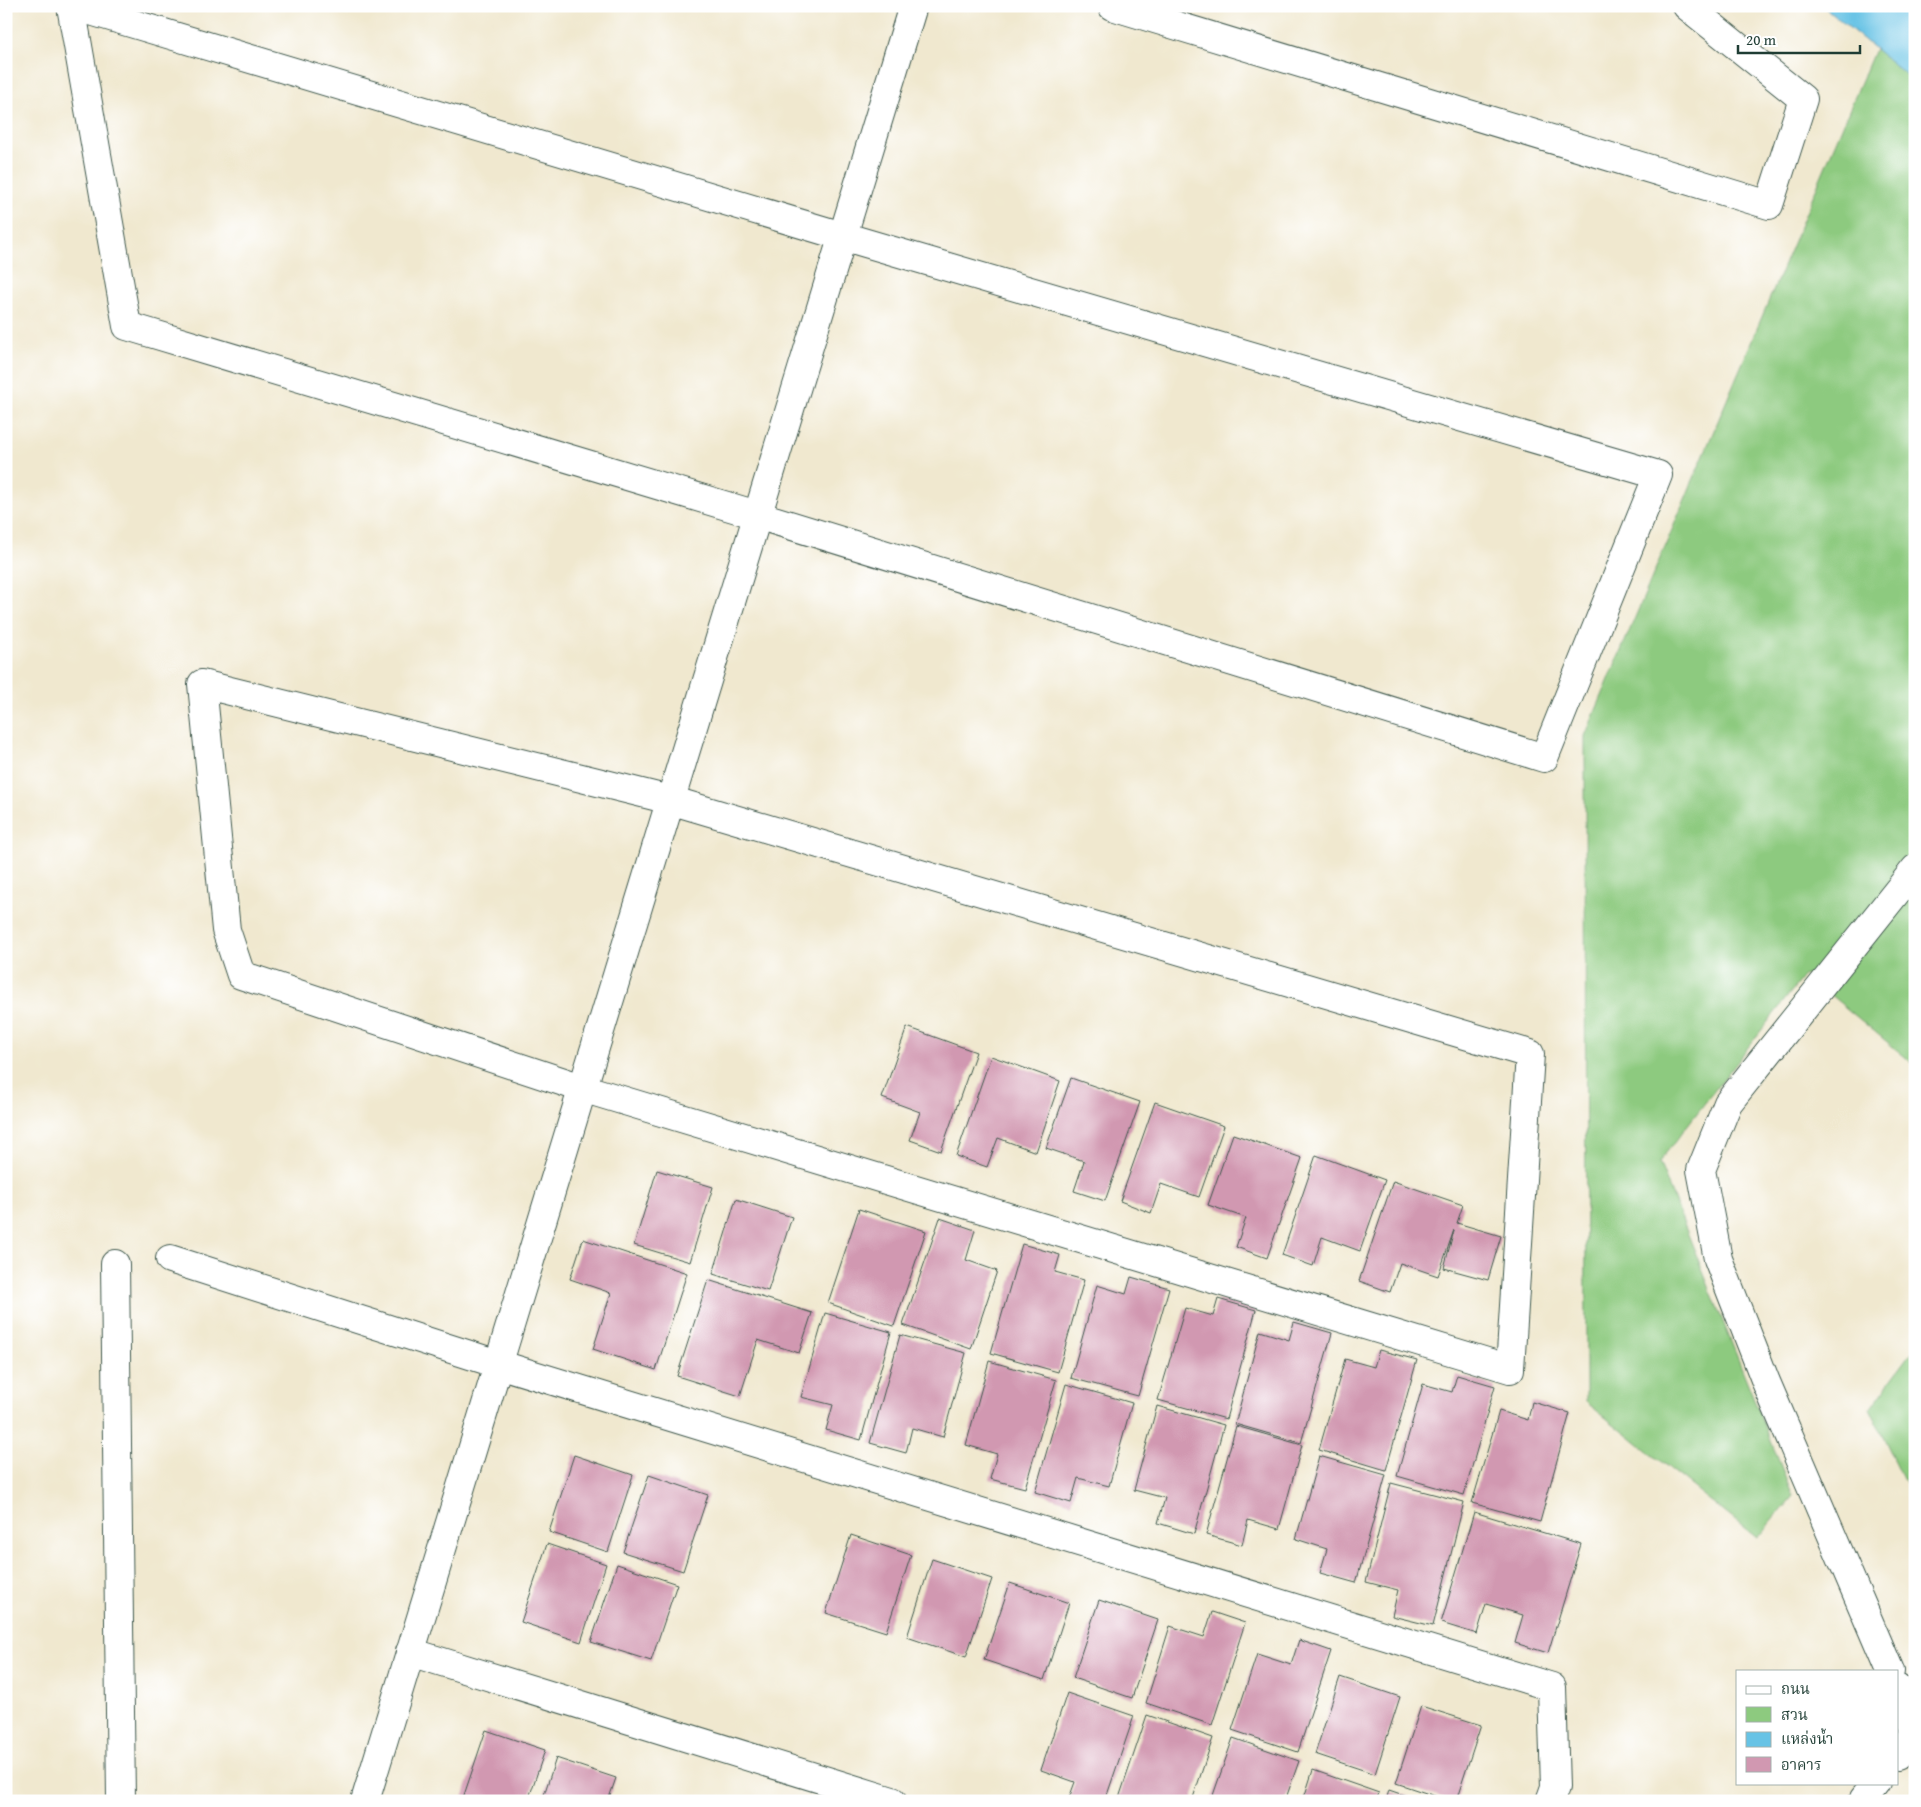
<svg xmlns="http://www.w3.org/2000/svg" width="1921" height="1807" viewBox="0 0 1921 1807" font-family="'Gentium Book Plus','Noto Serif Thai',serif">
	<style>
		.green { fill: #8dca7f; stroke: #56845a }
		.water { fill: #67c3e5; stroke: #43808c }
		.building { fill: #d198b1 }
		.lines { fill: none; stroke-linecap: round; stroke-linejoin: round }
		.minor-casing { stroke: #3e574b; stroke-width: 30 }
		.minor { stroke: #fff; stroke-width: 28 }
	</style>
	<rect width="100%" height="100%" fill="#fff"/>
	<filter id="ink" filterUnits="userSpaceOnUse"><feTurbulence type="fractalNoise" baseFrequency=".02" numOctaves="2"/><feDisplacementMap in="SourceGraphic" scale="10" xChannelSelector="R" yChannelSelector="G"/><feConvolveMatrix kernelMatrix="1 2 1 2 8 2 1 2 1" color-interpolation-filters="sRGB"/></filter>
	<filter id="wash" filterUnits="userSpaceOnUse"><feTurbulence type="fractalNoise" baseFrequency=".0096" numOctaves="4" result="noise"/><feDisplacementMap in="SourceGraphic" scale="20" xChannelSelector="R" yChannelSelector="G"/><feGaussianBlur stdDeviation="1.12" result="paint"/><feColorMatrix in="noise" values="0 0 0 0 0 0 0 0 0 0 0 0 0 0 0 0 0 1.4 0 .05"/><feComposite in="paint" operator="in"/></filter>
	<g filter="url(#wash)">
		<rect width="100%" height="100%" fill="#f0e8cf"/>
		<g class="green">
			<polygon points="1875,49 1915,82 1915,1065 1805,974 1659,1162 1793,1496 1757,1538 1586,1402 1585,736"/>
			<polygon points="1915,1348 1915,1503 1870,1409"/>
		</g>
		<polygon class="water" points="1823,6 1915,6 1915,82"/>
		<g id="blocks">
			<g class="building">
				<polygon points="907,1027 976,1052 941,1151 910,1140 920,1112 882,1098"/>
				<polygon points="991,1056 1060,1081 1036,1152 998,1138 987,1167 956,1156"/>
				<polygon points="1071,1078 1140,1102 1105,1201 1074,1191 1084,1161 1046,1148"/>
				<polygon points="1155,1102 1224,1126 1199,1197 1161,1184 1151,1213 1120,1201"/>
				<polygon points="1233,1134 1302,1158 1267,1258 1236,1247 1246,1218 1208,1205"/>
				<polygon points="1316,1155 1385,1180 1360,1251 1322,1237 1313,1266 1282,1255"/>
				<polygon points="657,1170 713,1187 690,1262 634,1245"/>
				<polygon points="1393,1181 1463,1205 1457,1223 1501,1236 1488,1280 1444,1268 1454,1230 1438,1276 1400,1263 1390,1292 1359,1281"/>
				<polygon points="736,1199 792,1217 768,1291 713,1274"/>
				<polygon points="859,1209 926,1231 894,1326 828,1303"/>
				<polygon points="940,1218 975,1230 966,1260 997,1271 971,1349 903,1325"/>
				<polygon points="583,1239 687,1273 656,1370 593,1349 611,1293 570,1279"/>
				<polygon points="1022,1244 1060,1255 1055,1272 1084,1280 1058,1372 991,1353"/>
				<polygon points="1131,1277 1169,1288 1138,1396 1071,1378 1097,1285 1126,1294"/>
				<polygon points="708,1280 812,1313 799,1353 758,1340 740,1396 677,1376"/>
				<polygon points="1218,1299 1256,1310 1226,1419 1158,1400 1185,1308 1213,1316"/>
				<polygon points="825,1313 891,1332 861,1440 826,1430 833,1405 801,1397"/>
				<polygon points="1294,1322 1332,1333 1301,1443 1235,1424 1260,1331 1289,1340"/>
				<polygon points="900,1335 966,1353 943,1437 912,1428 906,1453 870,1443"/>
				<polygon points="1379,1350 1417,1360 1386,1470 1319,1450 1345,1359 1374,1367"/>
				<polygon points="989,1361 1056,1380 1025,1488 990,1479 997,1454 966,1445"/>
				<polygon points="1457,1375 1495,1386 1464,1495 1397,1476 1423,1384 1452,1392"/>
				<polygon points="1066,1384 1132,1403 1109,1486 1078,1478 1071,1503 1035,1492"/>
				<polygon points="1532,1402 1570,1413 1540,1522 1472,1503 1499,1411 1528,1420"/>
				<polygon points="1157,1406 1224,1425 1194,1534 1158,1523 1165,1498 1134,1490"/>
				<polygon points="1236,1426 1302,1445 1279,1529 1248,1520 1242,1545 1206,1535"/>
				<polygon points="574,1455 633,1475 608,1552 549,1532"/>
				<polygon points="1319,1456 1386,1475 1356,1583 1320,1573 1327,1549 1296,1539"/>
				<polygon points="649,1475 708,1495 683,1571 623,1552"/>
				<polygon points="1391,1483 1464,1502 1433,1626 1392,1616 1398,1590 1366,1582"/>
				<polygon points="1474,1512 1581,1544 1548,1653 1515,1643 1523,1615 1486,1604 1477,1634 1441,1623"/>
				<polygon points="851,1535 911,1555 886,1632 826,1613"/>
				<polygon points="547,1544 606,1564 581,1642 521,1622"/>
				<polygon points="932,1559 992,1579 966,1657 907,1637"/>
				<polygon points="617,1564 677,1584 651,1661 591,1642"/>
				<polygon points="1010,1583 1069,1603 1044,1680 984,1660"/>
				<polygon points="1099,1600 1158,1620 1132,1698 1073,1678"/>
				<polygon points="1212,1612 1245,1623 1212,1725 1146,1703 1170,1626 1204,1637"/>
				<polygon points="1299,1640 1331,1651 1298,1752 1232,1730 1257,1654 1291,1665"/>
				<polygon points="1340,1677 1400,1697 1375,1774 1315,1754"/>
				<polygon points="1067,1693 1134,1716 1105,1801 1068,1801 1075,1782 1041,1770"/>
				<polygon points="1421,1706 1481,1725 1456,1801 1450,1801 1396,1783"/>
				<polygon points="1147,1715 1213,1738 1192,1801 1118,1801"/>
				<polygon points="486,1730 545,1750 528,1801 462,1801"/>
				<polygon points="1233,1738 1299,1761 1285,1801 1211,1801"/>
				<polygon points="556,1758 616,1778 608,1801 542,1801"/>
				<polygon points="1313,1770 1379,1793 1376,1801 1303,1801"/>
				<polygon points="1389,1790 1418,1800 1418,1801 1386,1801"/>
			</g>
		</g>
	</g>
	<g filter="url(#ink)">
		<use href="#blocks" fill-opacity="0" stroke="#3e574b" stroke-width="1"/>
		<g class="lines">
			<defs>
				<g id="minor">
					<polyline points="71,6 127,326 757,515 1544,758 1658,475 842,236 74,6"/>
					<polyline points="1112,6 1769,205 1803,99 1687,6"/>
					<polygon points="202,684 670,800 1530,1054 1510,1369 582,1088 241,975 226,930"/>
					<polyline points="170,1259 498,1364 1552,1687 1555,1787 1550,1801"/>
					<polyline points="115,1264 121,1801"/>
					<polyline points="410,1652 892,1801"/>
					<polyline points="1890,1671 1766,1382 1718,1259 1701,1170 1728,1103 1915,869"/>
					<polyline points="1897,1688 1915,1729"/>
					<polyline points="1897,1756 1915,1734"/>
					<polyline points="365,1801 913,6"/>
					<polyline points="1862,1801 1876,1783"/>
				</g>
			</defs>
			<use href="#minor" class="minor-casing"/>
			<use href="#minor" class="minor"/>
		</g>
	</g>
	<rect width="1921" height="1807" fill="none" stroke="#fff" stroke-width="25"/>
	<rect x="1736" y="1670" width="162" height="115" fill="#ffffff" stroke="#a5b1ae"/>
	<rect x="1746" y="1686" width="25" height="8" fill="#ffffff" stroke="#a5b1ae"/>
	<text x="1781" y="1694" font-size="15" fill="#1f3d34">ถนน</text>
	<rect x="1746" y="1707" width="25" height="15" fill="#8dca7f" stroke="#a5b1ae"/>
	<text x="1781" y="1720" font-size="15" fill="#1f3d34">สวน</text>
	<rect x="1746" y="1732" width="25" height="15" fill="#67c3e5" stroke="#a5b1ae"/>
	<text x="1781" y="1744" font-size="15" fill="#1f3d34">แหล่งน้ำ</text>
	<rect x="1746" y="1757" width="25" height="15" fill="#d198b1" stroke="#a5b1ae"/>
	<text x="1781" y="1770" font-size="15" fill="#1f3d34">อาคาร</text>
	<path d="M1738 45v8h122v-8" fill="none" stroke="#1f3d34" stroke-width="2.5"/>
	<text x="1746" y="45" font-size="15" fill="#1f3d34" stroke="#ffffff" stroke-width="4" paint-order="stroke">20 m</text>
</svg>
